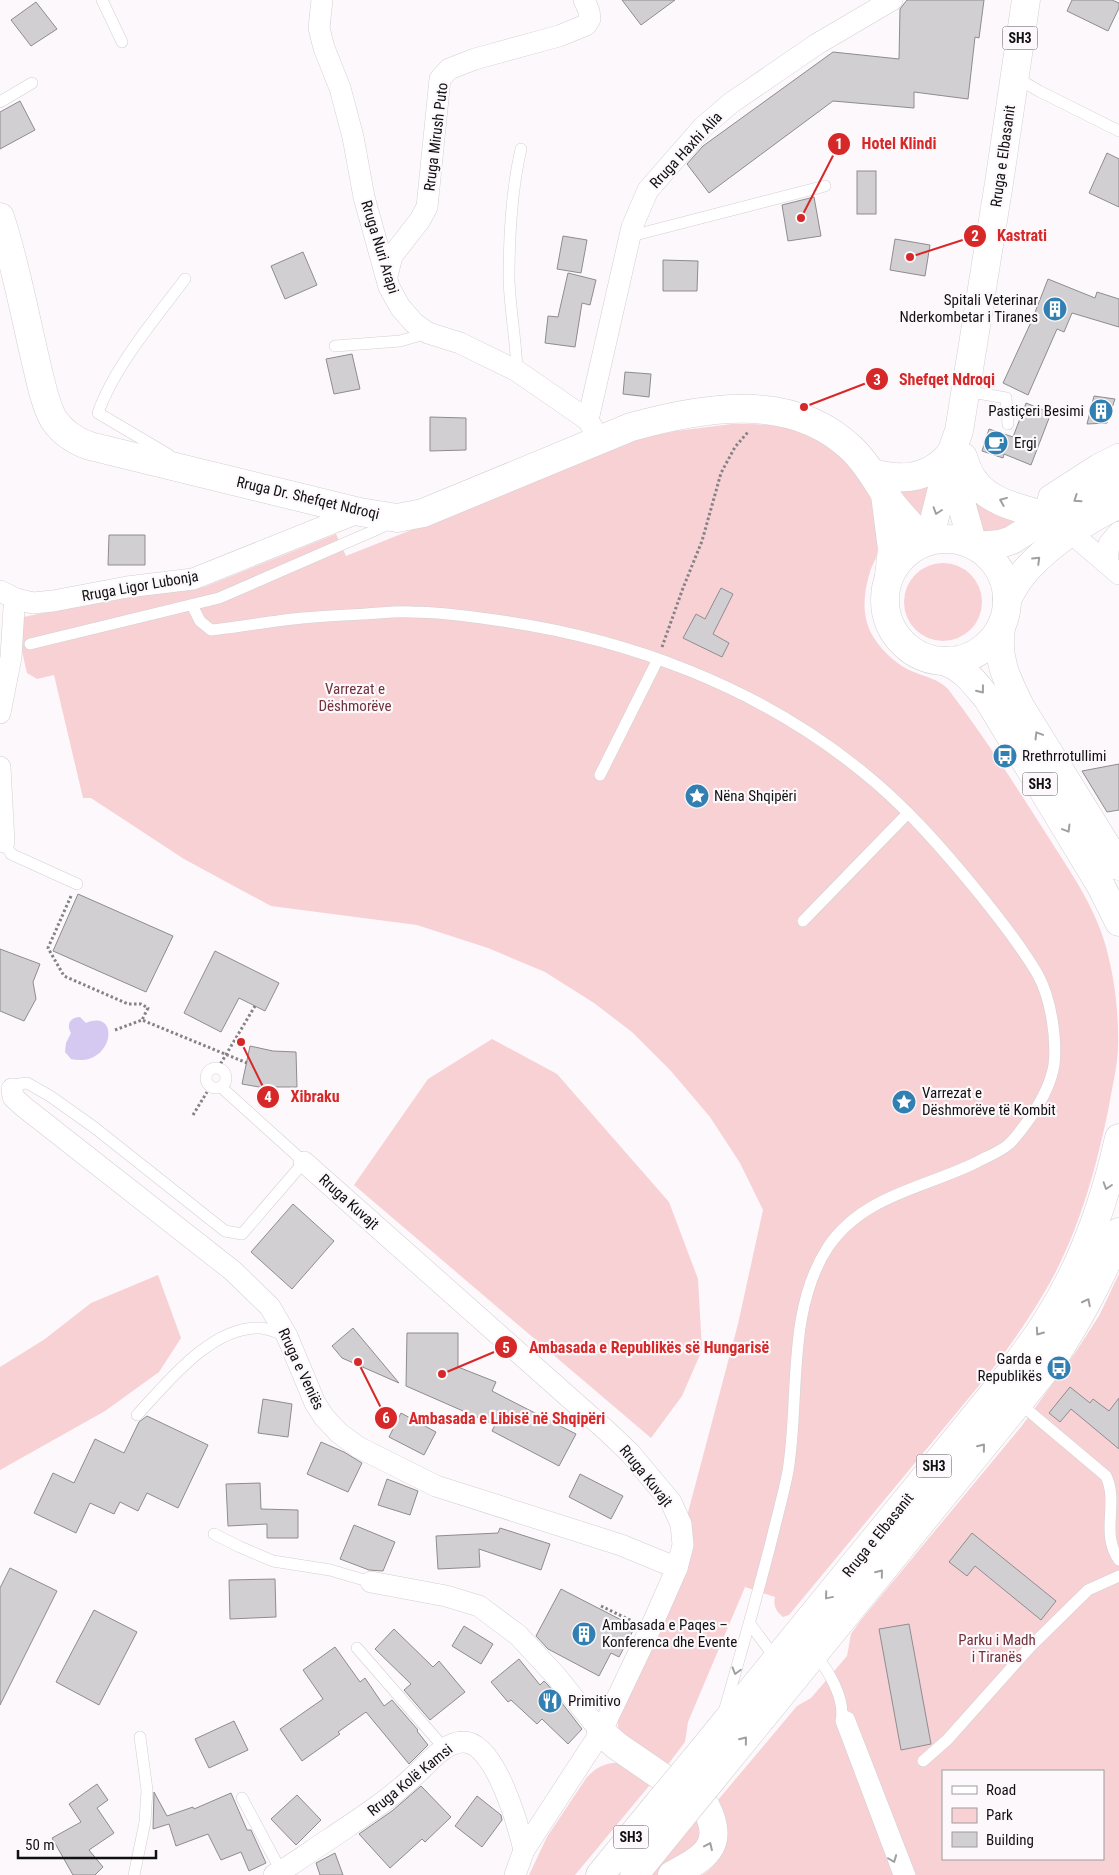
<svg xmlns="http://www.w3.org/2000/svg" width="1119" height="1875" viewBox="0 0 1119 1875" font-family="'Roboto Condensed',sans-serif">
	<style>
		.green { fill: #f8d1d4; fill-rule: evenodd }
		.water { fill: #d5c9f2 }
		.building { fill: #d1cfd2; stroke: #8f8c90 }
		.lines { fill: none; stroke-linecap: round; stroke-linejoin: round }
		.lane-casing { stroke: #d3cfd2; stroke-width: 12 }
		.street-casing { stroke: #d3cfd2; stroke-width: 22 }
		.secondary-casing { stroke: #d3cfd2; stroke-width: 29 }
		.primary-casing { stroke: #d3cfd2; stroke-width: 29 }
		.path { stroke: #858284; stroke-width: 3; stroke-dasharray: 2.5 2.5; stroke-linecap: butt }
		.lane { stroke: #fff; stroke-width: 11 }
		.street { stroke: #fff; stroke-width: 21 }
		.secondary { stroke: #fff; stroke-width: 28 }
		.primary { stroke: #fff; stroke-width: 28 }
		.primary-bridge-casing { stroke: #d3cfd2; stroke-width: 29; stroke-linecap: butt }
		.primary-bridge { stroke: #fff; stroke-width: 28 }
		.oneway { stroke: #a0a0a0 }
		.labels { text-anchor: middle; dominant-baseline: central; stroke-width: 4.5; stroke-linejoin: round; paint-order: stroke }
		.shield { fill: #fcf8fb; stroke: #585658; stroke-width: 1 }
		.shield-label { font-size: 14px; font-weight: bold; fill: #121112 }
		.street-label { font-size: 15px; fill: #121112; stroke: #fcf8fb }
		.poi-label { font-size: 15px; fill: #121112; stroke: #fcf8fb; text-anchor: start }
		.park-label { font-size: 15px; fill: #71333c; stroke: #fcf8fb }
		.leader { fill: none; stroke: #d62828; stroke-width: 2 }
		.callout-dot { fill: #d62828; stroke: #fcf8fb; stroke-width: 2 }
		.mark-label { font-size: 15px; text-anchor: middle; font-weight: bold; fill: #fff }
		.callout-label { font-size: 16px; text-anchor: middle; font-weight: bold; fill: #d62828; stroke: #fcf8fb; stroke-width: 4.5; stroke-linejoin: round; paint-order: stroke }
	</style>
	<rect width="100%" height="100%" fill="#fcf8fb"/>
	<g class="green">
		<path d="M732 424C754 424 776 424 797 430 823 437 856 466 868 491 874 504 876 517 877 531 877 537 879 545 878 550 877 558 872 565 870 572 863 594 861 618 874 638 883 652 898 666 914 672 928 678 936 678 948 689 984 736 1015 785 1047 835 1069 870 1095 906 1106 947 1115 980 1119 1015 1118 1049 1117 1068 1112 1088 1109 1106 1097 1165 1081 1224 1053 1277 1034 1312 1011 1345 987 1376L789 1615 783 1617C776 1611 773 1606 775 1597L745 1587 688 1722 685 1742 663 1771 620 1736 616 1715 686 1520 738 1324 763 1210 740 1163 710 1117 671 1071 632 1032 594 1003 545 972 488 948 417 925 271 906 184 859 91 798H83L54 675 37 679 27 673 17 630 19 618 108 599 204 587 336 534 346 556 642 438 676 431Z"/>
		<polygon points="932,476 923,524 894,483"/>
		<path d="M968 487 1015 520C1007 531 995 531 983 532Z"/>
		<circle cx="943" cy="602" r="39"/>
		<polygon points="492,1039 557,1074 669,1202 698,1279 702,1350 682,1396 651,1438 354,1185 428,1079"/>
		<path d="M1119 1274V1875H702C718 1866 730 1841 726 1823 725 1814 721 1807 718 1800L797 1706 811 1698 847 1656 851 1634 861 1620 1021 1427 1075 1353 1099 1316ZM943 1771H1103V1859H943Z"/>
		<polygon points="158,1275 181,1338 159,1372 105,1411 0,1470 0,1367 45,1339 91,1303"/>
		<path d="M612 1763H621L654 1780 575 1875H529L547 1837 587 1777C595 1769 601 1765 612 1763Z"/>
		<polygon points="699,1815 705,1820 696,1853 658,1875 650,1875"/>
	</g>
	<path class="water" d="M80 1017 86 1023C122 1008 113 1069 71 1059L65 1052 66 1043 71 1033C66 1025 70 1017 80 1017Z"/>
	<g class="building">
		<polygon points="622,0 675,0 641,25"/>
		<polygon points="907,0 984,0 979,38 975,37 968,99 914,92 914,108 833,101 709,193 687,164 703,146 833,52 899,59 900,9"/>
		<polygon points="1072,0 1112,0 1119,3 1119,8 1108,31 1067,11"/>
		<polygon points="36,2 57,29 31,46 11,20"/>
		<polygon points="20,101 35,130 0,149 0,112"/>
		<polygon points="1107,153 1119,159 1119,207 1089,193"/>
		<rect x="857" y="171" width="19" height="43"/>
		<polygon points="814,197 821,236 788,241 782,205"/>
		<polygon points="563,236 587,240 581,273 557,269"/>
		<polygon points="895,239 930,245 925,276 890,270"/>
		<polygon points="303,252 317,285 285,299 271,266"/>
		<polygon points="663,260 698,261 697,291 663,291"/>
		<polygon points="568,273 596,280 590,305 582,303 575,347 545,343 548,316 558,317"/>
		<polygon points="1048,279 1095,298 1097,292 1119,299 1119,327 1072,313 1064,332 1057,329 1028,395 1003,383 1032,320"/>
		<polygon points="352,354 360,389 334,394 326,359"/>
		<polygon points="625,372 651,374 649,397 623,394"/>
		<polygon points="1094,396 1115,399 1107,423 1087,424"/>
		<polygon points="1026,403 1051,413 1031,465 1004,454 1003,458 982,451 989,429 1013,437"/>
		<polygon points="430,417 466,418 466,450 430,451"/>
		<polygon points="109,535 145,535 145,565 108,565"/>
		<polygon points="721,588 733,594 713,634 729,643 722,657 683,638 696,614 705,619"/>
		<polygon points="1119,764 1119,810 1107,812 1082,771"/>
		<polygon points="78,894 173,936 146,992 53,951"/>
		<polygon points="0,949 40,964 33,982 36,999 24,1021 0,1011"/>
		<polygon points="215,951 279,983 265,1011 239,998 221,1032 184,1013"/>
		<polygon points="250,1046 273,1051 296,1052 297,1087 259,1087 242,1084"/>
		<polygon points="293,1204 334,1241 292,1289 251,1252"/>
		<polygon points="353,1328 399,1383 342,1358 332,1346"/>
		<polygon points="407,1333 458,1333 458,1367 496,1382 492,1391 576,1434 559,1466 492,1431 495,1425 406,1386"/>
		<polygon points="1070,1387 1090,1403 1093,1399 1109,1411 1119,1398 1119,1449 1071,1409 1060,1422 1049,1413"/>
		<polygon points="263,1399 292,1404 288,1437 258,1433"/>
		<polygon points="401,1413 436,1432 424,1455 389,1437"/>
		<polygon points="147,1416 208,1445 178,1508 147,1493 138,1511 120,1502 114,1514 90,1503 76,1533 34,1513 53,1473 74,1483 95,1439 124,1453 139,1422"/>
		<polygon points="321,1442 344,1452 362,1463 348,1492 307,1474"/>
		<polygon points="580,1474 623,1496 611,1519 569,1497"/>
		<polygon points="387,1479 418,1491 410,1515 378,1505"/>
		<polygon points="260,1483 261,1509 298,1510 298,1538 267,1538 267,1524 228,1526 226,1484"/>
		<polygon points="354,1525 395,1542 383,1571 369,1570 340,1559"/>
		<polygon points="500,1528 550,1544 541,1570 479,1549 480,1567 438,1569 436,1536 498,1533"/>
		<polygon points="972,1533 1056,1601 1041,1620 975,1566 967,1576 949,1562"/>
		<polygon points="10,1568 57,1591 0,1705 0,1588"/>
		<polygon points="275,1579 276,1617 230,1619 229,1580"/>
		<polygon points="561,1589 635,1627 619,1657 611,1653 599,1676 548,1649 536,1636"/>
		<polygon points="94,1610 137,1632 99,1705 56,1682"/>
		<polygon points="909,1624 931,1744 901,1750 879,1629"/>
		<polygon points="464,1626 493,1644 481,1664 452,1646"/>
		<polygon points="394,1629 433,1667 439,1661 465,1692 430,1720 404,1690 411,1684 375,1649"/>
		<polygon points="335,1647 360,1682 365,1678 384,1706 392,1700 418,1730 417,1731 428,1745 409,1764 366,1712 338,1732 340,1734 302,1761 280,1729 323,1699 303,1670"/>
		<polygon points="519,1659 540,1685 544,1681 548,1685 582,1729 568,1744 542,1719 537,1724 511,1700 508,1702 491,1682"/>
		<polygon points="234,1721 248,1750 209,1768 195,1739"/>
		<polygon points="97,1784 108,1800 97,1808 114,1833 89,1850 103,1867 95,1875 73,1875 52,1838 81,1822 69,1804"/>
		<polygon points="421,1786 451,1817 425,1842 422,1839 390,1868 359,1834 392,1811"/>
		<polygon points="154,1792 167,1816 193,1807 194,1809 231,1793 247,1830 251,1830 266,1863 249,1871 241,1852 221,1860 208,1834 176,1846 169,1824 153,1829"/>
		<polygon points="297,1795 321,1820 296,1845 271,1819"/>
		<polygon points="477,1796 501,1815 502,1820 482,1847 455,1826"/>
		<polygon points="335,1853 343,1875 320,1875 316,1863"/>
	</g>
	<g class="lines">
		<defs>
			<g id="lane">
				<polyline points="102,0 122,42"/>
				<polyline points="1015,77 1039,91 1119,131"/>
				<polyline points="0,102 32,83"/>
				<polyline points="631,236 825,186"/>
				<polyline points="335,346 400,341 428,333"/>
				<path d="M517 371C516 340 510 310 509 279 509 235 511 192 521 149"/>
				<polyline points="966,391 1006,398 1008,424"/>
				<path d="M169 455 98 413C114 367 155 319 185 279"/>
				<path d="M192 605 200 621 211 630C241 627 271 621 302 618 323 616 345 615 366 614 382 613 397 611 412 612 440 612 468 616 495 620 628 638 759 687 864 773 905 806 940 846 973 886 996 914 1020 944 1038 975 1051 999 1057 1038 1054 1065 1051 1083 1042 1100 1032 1115 1025 1125 1018 1135 1009 1144 1000 1152 988 1156 977 1162 925 1188 863 1195 828 1247 786 1311 800 1399 788 1471 784 1492 778 1513 773 1534 758 1594 741 1653 724 1712"/>
				<polyline points="30,644 219,598 380,528 391,522"/>
				<polyline points="600,775 658,659"/>
				<polyline points="4,842 11,854 77,884"/>
				<polyline points="803,921 908,813"/>
				<circle cx="216" cy="1078" r="10"/>
				<polyline points="12,1089 19,1084 27,1083 50,1096 95,1128 225,1231 242,1234 304,1162 221,1087"/>
				<path d="M1018 1402 1106 1476C1119 1503 1100 1534 1119 1560"/>
				<path d="M137 1415C167 1383 212 1325 261 1328 269 1329 279 1333 287 1336"/>
				<polyline points="214,1534 240,1547 273,1561 330,1570 371,1582"/>
				<polyline points="750,1624 776,1659"/>
				<polyline points="357,1648 445,1749"/>
				<path d="M815 1654C828 1670 846 1699 841 1721L899 1875"/>
				<polyline points="843,1715 849,1718 910,1875"/>
				<polyline points="923,1761 947,1740 1030,1647 1088,1590 1119,1576"/>
				<polyline points="242,1798 281,1871"/>
				<polyline points="134,1875 145,1822 147,1790 140,1737"/>
			</g>
			<g id="street">
				<polyline points="322,0 319,28 324,48 340,88 353,137 364,197 389,287 400,307 414,323 428,333 460,343 517,371 588,420"/>
				<polyline points="387,276 392,256 420,220 427,207 440,79 449,69 475,59 559,36 586,25 590,19 589,11 584,0"/>
				<polyline points="599,439 588,420 632,227 648,190 703,127 731,103 817,44 892,0"/>
				<polyline points="1049,517 1046,508 1049,496 1097,465 1119,454"/>
				<polyline points="1071,533 1119,574"/>
				<polyline points="1107,563 1109,544 1119,532"/>
				<polyline points="0,591 16,599 33,603 53,601 127,587 193,579 360,512"/>
				<polyline points="0,713 11,657 14,608 16,599"/>
				<polyline points="0,767 4,842"/>
				<polyline points="12,1089 13,1097 24,1107 233,1271 270,1307 287,1336 315,1403 324,1417 339,1433 358,1447 436,1486 621,1545 677,1568"/>
				<polyline points="304,1162 608,1432 630,1453 671,1502 681,1524 683,1545 677,1568 651,1627 601,1732 524,1850 515,1875"/>
				<polyline points="371,1582 446,1596 479,1606 518,1635 557,1677 601,1732"/>
				<path d="M274 1875C294 1864 312 1850 331 1838 360 1818 389 1800 414 1776 427 1765 444 1742 463 1742 495 1741 518 1825 524 1850"/>
			</g>
			<g id="secondary">
				<path d="M0 217C15 262 24 311 35 358 39 374 45 406 54 420 63 433 75 441 90 446L360 512 397 518 423 513 631 427C703 407 792 391 852 449 868 464 877 483 890 501 900 515 914 528 925 541"/>
				<polyline points="885,495 892,549 889,576"/>
			</g>
			<g id="primary">
				<path d="M963 457C966 466 969 475 975 482 991 504 1025 509 1049 517"/>
				<polyline points="963,458 961,483 962,506 973,545"/>
				<path d="M873 473C903 482 931 478 951 453"/>
				<circle cx="946" cy="600" r="61"/>
				<polyline points="929,540 951,453 959,431 999,183 1026,0"/>
				<polyline points="977,546 1000,544 1012,540 1093,488 1119,474"/>
				<path d="M1007 599C1011 592 1015 585 1019 579 1044 546 1083 522 1119 504"/>
				<path d="M1001 628C996 659 1007 680 1021 708L1119 866"/>
				<path d="M944 661C964 668 974 682 988 699L1101 886 1119 922"/>
				<path d="M601 1732 617 1746 706 1807C726 1846 704 1858 672 1875"/>
				<path d="M693 1762 1011 1372C1023 1355 1037 1337 1048 1319 1083 1264 1105 1201 1119 1138"/>
				<path d="M713 1778 1050 1364C1077 1322 1102 1279 1119 1232"/>
				<polyline points="600,1875 662,1799"/>
				<polyline points="634,1875 682,1816"/>
			</g>
		</defs>
		<use href="#lane" class="lane-casing"/>
		<use href="#street" class="street-casing"/>
		<use href="#secondary" class="secondary-casing"/>
		<use href="#primary" class="primary-casing"/>
		<g class="path">
			<polyline points="662,647 683,588 702,541 721,473 735,447 748,432"/>
			<polyline points="71,896 48,948 64,976 128,1004 141,1004 148,1008 142,1020"/>
			<polyline points="115,1030 142,1020 247,1063"/>
			<polyline points="218,1068 255,1006"/>
			<polyline points="193,1115 207,1092"/>
			<polyline points="601,1606 632,1621"/>
		</g>
		<use href="#lane" class="lane"/>
		<use href="#street" class="street"/>
		<use href="#secondary" class="secondary"/>
		<use href="#primary" class="primary"/>
		<defs>
			<g id="primary-bridge">
				<polyline points="662,1799 693,1762"/>
				<polyline points="682,1816 713,1778"/>
			</g>
		</defs>
		<use href="#primary-bridge" class="primary-bridge-casing"/>
		<use href="#primary-bridge" class="primary-bridge"/>
	</g>
	<defs><path id="oneway-chevron" d="M-2-3.5L2.5 0L-2 3.5" fill="none" stroke-width="1.6" stroke-linecap="round" stroke-linejoin="round" transform="scale(1.25)"/></defs>
	<g class="oneway">
		<use href="#oneway-chevron" transform="translate(1077 499) rotate(146)"/>
		<use href="#oneway-chevron" transform="translate(1003 501) rotate(-158)"/>
		<use href="#oneway-chevron" transform="translate(937 511) rotate(108)"/>
		<use href="#oneway-chevron" transform="translate(1037 560) rotate(-44)"/>
		<use href="#oneway-chevron" transform="translate(981 690) rotate(52)"/>
		<use href="#oneway-chevron" transform="translate(1038 735) rotate(-121)"/>
		<use href="#oneway-chevron" transform="translate(1067 829) rotate(59)"/>
		<use href="#oneway-chevron" transform="translate(1107 1186) rotate(108)"/>
		<use href="#oneway-chevron" transform="translate(1087 1302) rotate(-63)"/>
		<use href="#oneway-chevron" transform="translate(1039 1332) rotate(125)"/>
		<use href="#oneway-chevron" transform="translate(982 1447) rotate(-51)"/>
		<use href="#oneway-chevron" transform="translate(880 1573) rotate(-51)"/>
		<use href="#oneway-chevron" transform="translate(828 1596) rotate(130)"/>
		<use href="#oneway-chevron" transform="translate(736 1671) rotate(106)"/>
		<use href="#oneway-chevron" transform="translate(744 1740) rotate(-51)"/>
		<use href="#oneway-chevron" transform="translate(709 1846) rotate(-65)"/>
		<use href="#oneway-chevron" transform="translate(893 1859) rotate(69)"/>
	</g>
	<defs>
		<symbol id="building-disc" viewBox="-11 -11 22 22"><circle r="9.5" fill="#327fb2" stroke="#fcf8fb"/><path d="M-4-6H4V6H1V3H-1V6H-4ZM-2.5-4.3h1.7v1.8h-1.7ZM.8-4.3h1.7v1.8H.8ZM-2.5-1h1.7V.8h-1.7ZM.8-1h1.7V.8H.8Z" fill="#fff"/></symbol>
		<symbol id="cafe-disc" viewBox="-11 -11 22 22"><circle r="9.5" fill="#327fb2" stroke="#fcf8fb"/><path d="M-5.5-4.5H6V0H3Q3 3.5 0 3.5H-2.5Q-5.5 3.5-5.5 0ZM3-3.2v2h1.7v-2ZM-6 4.5H4V6H-6Z" fill="#fff"/></symbol>
		<symbol id="bus-disc" viewBox="-11 -11 22 22"><circle r="9.5" fill="#327fb2" stroke="#fcf8fb"/><path d="M-5-6H5V4H4V6H2V4H-2V6H-4V4H-5ZM-3.5-4V0h7V-4ZM-3.5 1.2v1.5H-2V1.2ZM2 1.2v1.5H3.5V1.2Z" fill="#fff"/></symbol>
		<symbol id="sight-disc" viewBox="-11 -11 22 22"><circle r="9.5" fill="#327fb2" stroke="#fcf8fb"/><path d="M0-6L1.8-2.2L6-1.7L2.9 1.2L3.7 5.4L0 3.3L-3.7 5.4L-2.9 1.2L-6-1.7L-1.8-2.2Z" fill="#fff"/></symbol>
		<symbol id="restaurant-disc" viewBox="-11 -11 22 22"><circle r="9.5" fill="#327fb2" stroke="#fcf8fb"/><path d="M-5-6h1v4h1v-4h1v4h1v-4h1v5L-1.5 .5V6h-2V.5L-5-1ZM5-6V6H3V1.5H1.5Q1.5-4 5-6Z" fill="#fff"/></symbol>
	</defs>
	<g fill-rule="evenodd">
		<use href="#building-disc" x="1041" y="295" width="28" height="28"/>
		<use href="#building-disc" x="1087" y="397" width="28" height="28"/>
		<use href="#cafe-disc" x="982" y="429" width="28" height="28"/>
		<use href="#bus-disc" x="991" y="742" width="28" height="28"/>
		<use href="#sight-disc" x="683" y="782" width="28" height="28"/>
		<use href="#sight-disc" x="890" y="1088" width="28" height="28"/>
		<use href="#bus-disc" x="1045" y="1354" width="28" height="28"/>
		<use href="#building-disc" x="570" y="1620" width="28" height="28"/>
		<use href="#restaurant-disc" x="536" y="1687" width="28" height="28"/>
	</g>
	<g class="labels">
		<g class="shield">
			<rect x="1002.5" y="26.5" width="35" height="23" rx="4"/>
			<rect x="1022.5" y="772.5" width="35" height="23" rx="4"/>
			<rect x="916.5" y="1454.5" width="35" height="23" rx="4"/>
			<rect x="613.5" y="1825.5" width="35" height="23" rx="4"/>
		</g>
		<g class="shield-label">
			<text x="1020" y="38">SH3</text>
			<text x="1040" y="784">SH3</text>
			<text x="934" y="1466">SH3</text>
			<text x="631" y="1837">SH3</text>
		</g>
		<g class="street-label">
			<text transform="translate(436 137) rotate(-83)">Rruga Mirush Puto</text>
			<text transform="translate(686 150) rotate(-47)">Rruga Haxhi Alia</text>
			<text transform="translate(1003 156) rotate(-82)">Rruga e Elbasanit</text>
			<text transform="translate(380 247) rotate(73)">Rruga Nuri Arapi</text>
			<text transform="translate(308 498) rotate(13)">Rruga Dr. Shefqet Ndroqi</text>
			<text transform="translate(140 586) rotate(-10)">Rruga Ligor Lubonja</text>
			<text transform="translate(349 1202) rotate(42)">Rruga Kuvajt</text>
			<text transform="translate(301 1369) rotate(65)">Rruga e Veniës</text>
			<text transform="translate(646 1476) rotate(51)">Rruga Kuvajt</text>
			<text transform="translate(878 1535) rotate(-51)">Rruga e Elbasanit</text>
			<text transform="translate(410 1780) rotate(-39)">Rruga Kolë Kamsi</text>
		</g>
		<g class="poi-label">
			<text x="1038" y="300" text-anchor="end">Spitali Veterinar<tspan x="1038" dy="17">Nderkombetar i Tiranes</tspan></text>
			<text x="1084" y="411" text-anchor="end">Pastiçeri Besimi</text>
			<text x="1014" y="443">Ergi</text>
			<text x="1022" y="756">Rrethrrotullimi</text>
			<text x="714" y="796">Nëna Shqipëri</text>
			<text x="922" y="1093">Varrezat e<tspan x="922" dy="17">Dëshmorëve të Kombit</tspan></text>
			<text x="1042" y="1359" text-anchor="end">Garda e<tspan x="1042" dy="17">Republikës</tspan></text>
			<text x="602" y="1625">Ambasada e Paqes –<tspan x="602" dy="17">Konferenca dhe Evente</tspan></text>
			<text x="568" y="1701">Primitivo</text>
		</g>
		<g class="park-label">
			<text x="355" y="689">Varrezat e<tspan x="355" dy="17">Dëshmorëve</tspan></text>
			<text x="997" y="1640">Parku i Madh<tspan x="997" dy="17">i Tiranës</tspan></text>
		</g>
	</g>
	<path class="leader" d="M801 218L839 144M910 257L975 236M804 407L877 379M241 1042L268 1097M442 1374L506 1347M358 1362L386 1418"/>
	<g class="callout-dot">
		<circle cx="801" cy="218" r="5"/>
		<circle cx="910" cy="257" r="5"/>
		<circle cx="804" cy="407" r="5"/>
		<circle cx="241" cy="1042" r="5"/>
		<circle cx="442" cy="1374" r="5"/>
		<circle cx="358" cy="1362" r="5"/>
		<circle cx="839" cy="144" r="12"/>
		<circle cx="975" cy="236" r="12"/>
		<circle cx="877" cy="379" r="12"/>
		<circle cx="268" cy="1097" r="12"/>
		<circle cx="506" cy="1347" r="12"/>
		<circle cx="386" cy="1418" r="12"/>
	</g>
	<g class="mark-label">
		<text x="839" y="149">1</text>
		<text x="975" y="241">2</text>
		<text x="877" y="385">3</text>
		<text x="268" y="1102">4</text>
		<text x="506" y="1353">5</text>
		<text x="386" y="1423">6</text>
	</g>
	<g class="callout-label">
		<text x="899" y="149">Hotel Klindi</text>
		<text x="1022" y="241">Kastrati</text>
		<text x="947" y="385">Shefqet Ndroqi</text>
		<text x="315" y="1102">Xibraku</text>
		<text x="649" y="1353">Ambasada e Republikës së Hungarisë</text>
		<text x="507" y="1424">Ambasada e Libisë në Shqipëri</text>
	</g>
	<rect x="942" y="1770" width="162" height="90" fill="#fcf8fb" stroke="#9e9c9e"/>
	<rect x="952" y="1786" width="25" height="8" fill="#ffffff" stroke="#9e9c9e"/>
	<text x="986" y="1795" font-size="15" fill="#121112">Road</text>
	<rect x="952" y="1808" width="25" height="15" fill="#f8d1d4" stroke="#9e9c9e"/>
	<text x="986" y="1820" font-size="15" fill="#121112">Park</text>
	<rect x="952" y="1832" width="25" height="15" fill="#d1cfd2" stroke="#9e9c9e"/>
	<text x="986" y="1845" font-size="15" fill="#121112">Building</text>
	<path d="M18 1850v8h138v-8" fill="none" stroke="#121112" stroke-width="2.5"/>
	<text x="25" y="1850" font-size="15" fill="#121112" stroke="#fcf8fb" stroke-width="4" paint-order="stroke">50 m</text>
</svg>
